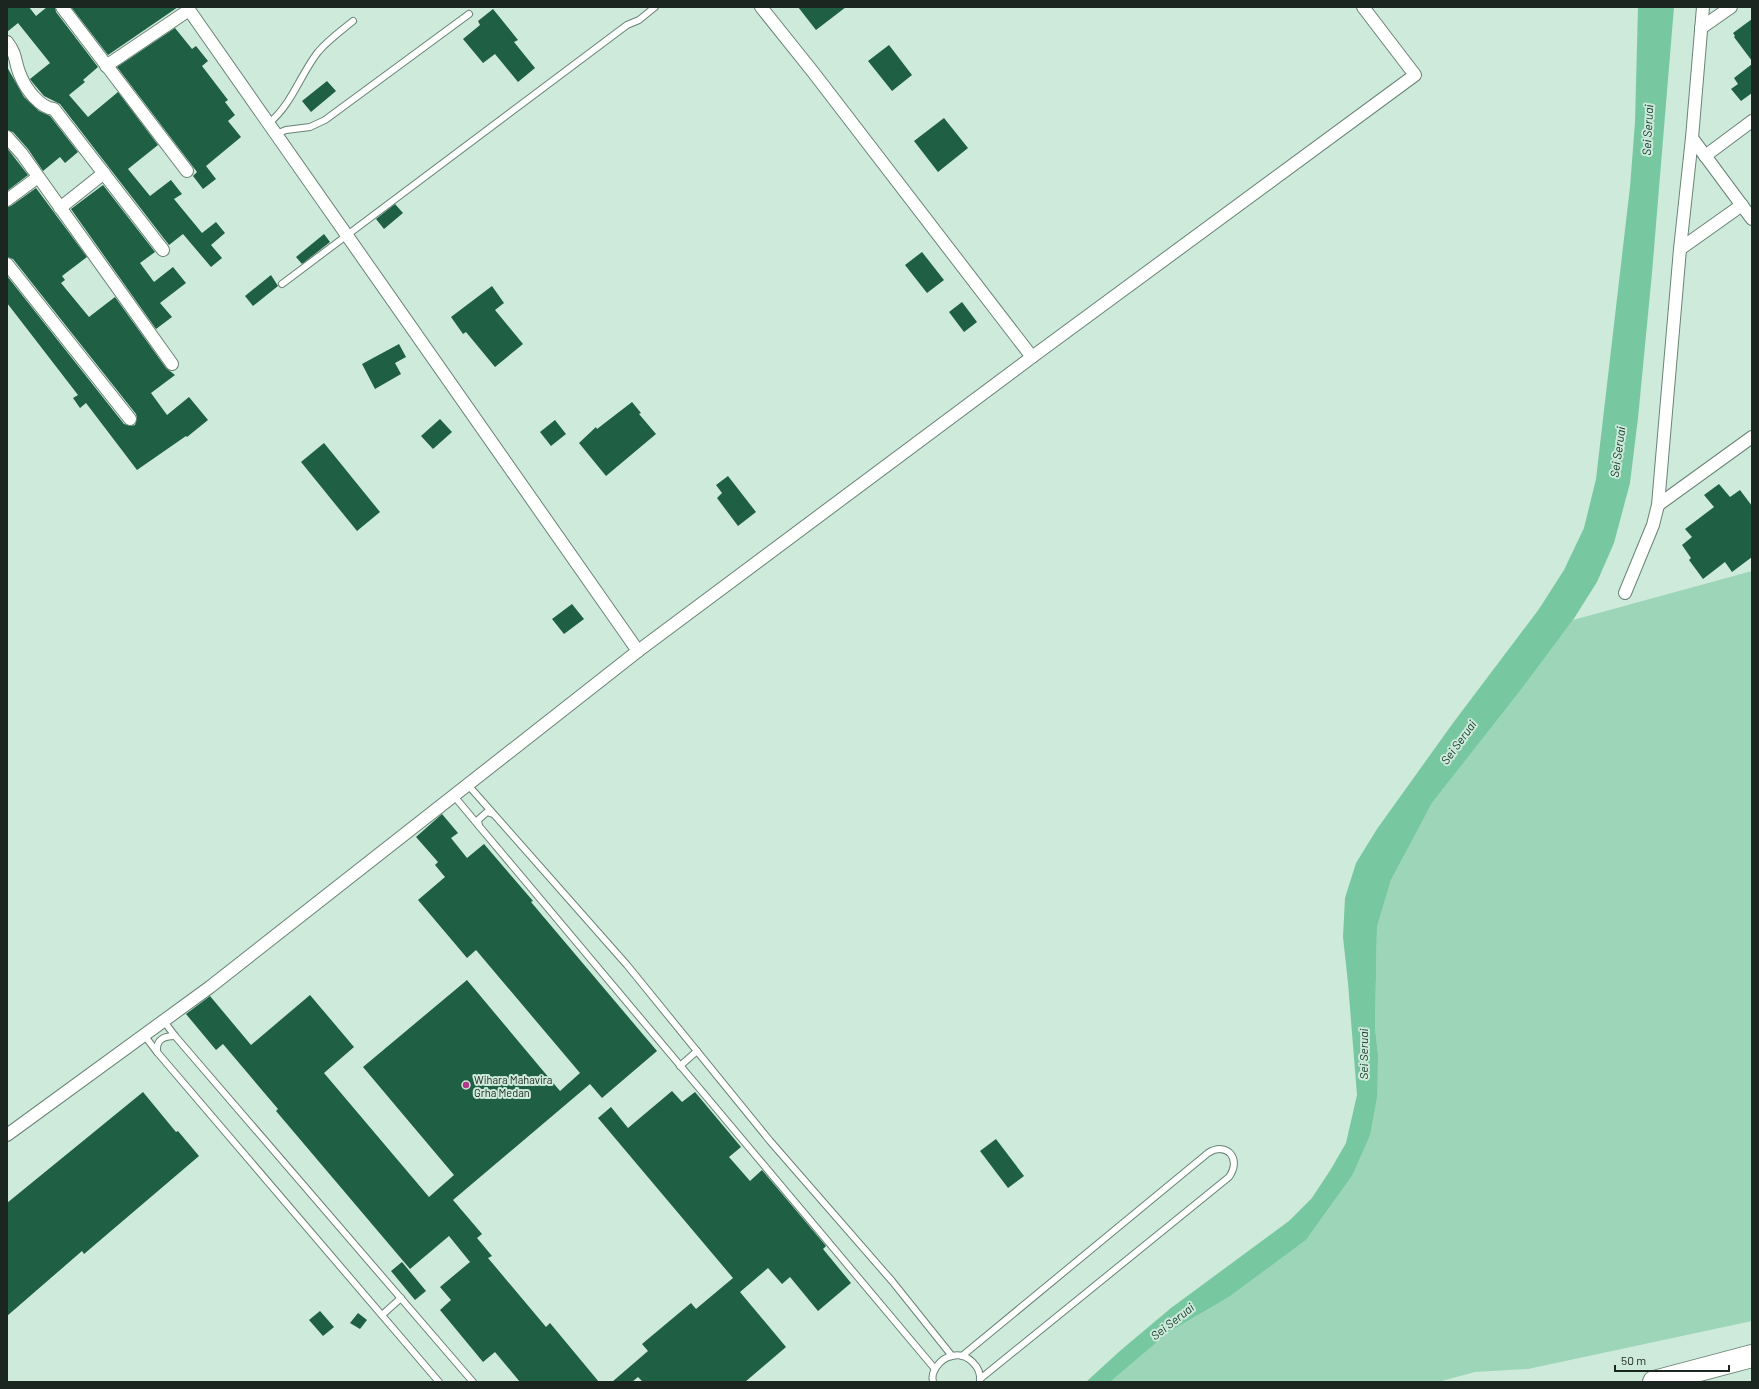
<svg xmlns="http://www.w3.org/2000/svg" width="1759" height="1389" viewBox="0 0 1759 1389" font-family="Barlow,sans-serif">
	<style>
		.green { fill: #9dd5b8 }
		.water { fill: #77c8a1 }
		.building { fill: #1f5f44 }
		.lines { fill: none; stroke-linecap: round; stroke-linejoin: round }
		.service-casing { stroke: #698376; stroke-width: 8 }
		.minor-casing { stroke: #698376; stroke-width: 14 }
		.motorway-casing { stroke: #698376; stroke-width: 24 }
		.service { stroke: #fff; stroke-width: 6 }
		.minor { stroke: #fff; stroke-width: 12 }
		.motorway { stroke: #fff; stroke-width: 22 }
		.poi-dot { fill: #b1388c; stroke: #ceeadb; stroke-width: 1.5 }
		.labels { text-anchor: middle; dominant-baseline: central; stroke-width: 4; stroke-linejoin: round; paint-order: stroke }
		.poi-label { font-size: 11px; fill: #1c2621; stroke: #ceeadb; text-anchor: start }
		.water-label { font-size: 12px; font-style: italic; fill: #123727; stroke: #ceeadb }
	</style>
	<rect width="100%" height="100%" fill="#ceeadb"/>
	<polygon class="green" points="1752,571 1752,1321 1528,1369 1475,1372 1438,1382 1110,1382 1169,1332 1229,1297 1306,1240 1352,1176 1378,1054 1375,1027 1377,927 1391,880 1432,803 1520,691 1573,620"/>
	<polygon class="water" points="1638,7 1674,7 1652,273 1638,418 1630,483 1614,543 1597,582 1573,620 1520,691 1432,803 1391,880 1377,927 1375,1027 1378,1054 1377,1097 1370,1135 1352,1176 1306,1240 1229,1297 1169,1332 1110,1382 1086,1382 1121,1350 1171,1308 1289,1221 1312,1198 1331,1169 1346,1143 1357,1095 1348,983 1343,937 1345,898 1356,863 1377,829 1453,723 1539,609 1564,570 1584,528 1596,479 1630,187 1635,122"/>
	<g class="building">
		<polygon points="7,7 29,7 36,16 47,7 55,7 56,12 98,67 83,80 85,82 69,95 88,117 118,92 158,145 128,169 150,196 171,180 182,194 174,199 202,233 216,222 225,233 211,245 222,258 211,267 183,234 169,245 60,104 44,96 33,83 30,79 50,63 18,23 7,32"/>
		<polygon points="71,7 178,7 108,55"/>
		<polygon points="798,7 846,7 816,30"/>
		<polygon points="493,9 518,40 514,42 535,68 518,82 495,54 483,63 463,39 480,25 478,21"/>
		<polygon points="1752,19 1752,61 1734,37 1735,36 1733,33"/>
		<polygon points="175,28 192,49 196,46 208,61 202,66 228,100 225,102 235,115 228,121 241,137 206,166 216,179 203,189 193,176 197,172 117,67"/>
		<polygon points="889,45 912,75 892,91 868,61"/>
		<polygon points="1752,64 1752,93 1741,101 1731,89 1738,84 1734,78"/>
		<polygon points="7,67 24,97 39,111 50,116 78,152 65,163 60,157 43,171 28,149 13,132 7,130"/>
		<polygon points="327,81 336,91 311,112 302,101"/>
		<polygon points="944,118 968,148 938,172 914,141"/>
		<polygon points="7,148 28,175 7,191"/>
		<polygon points="103,185 155,252 140,263 154,282 173,267 186,283 160,303 172,317 156,329 71,209"/>
		<polygon points="36,188 87,257 62,276 65,280 61,283 89,317 115,297 166,368 175,375 151,393 167,415 189,397 208,420 187,437 186,436 137,470 86,403 80,408 73,398 78,395 7,303 7,276 124,424 131,426 135,425 137,418 136,414 13,259 7,257 7,207 11,206"/>
		<polygon points="395,204 403,213 384,229 376,219"/>
		<polygon points="324,234 330,242 302,264 296,257"/>
		<polygon points="922,252 944,280 927,293 905,265"/>
		<polygon points="271,275 278,286 253,306 245,296"/>
		<polygon points="492,286 504,303 495,310 523,344 495,367 466,332 463,334 451,317"/>
		<polygon points="962,302 977,322 964,332 949,312"/>
		<polygon points="399,344 406,357 395,363 401,374 375,389 362,364"/>
		<polygon points="632,402 641,413 639,414 656,434 606,476 579,443 596,427 597,429"/>
		<polygon points="440,419 452,432 433,449 421,436"/>
		<polygon points="555,420 566,434 551,446 540,432"/>
		<polygon points="324,443 380,512 357,531 301,462"/>
		<polygon points="728,476 756,512 738,526 717,498 722,493 716,485"/>
		<polygon points="1719,484 1730,497 1740,490 1752,506 1752,557 1732,572 1725,562 1703,579 1689,560 1691,558 1682,545 1692,537 1685,529 1714,507 1704,495"/>
		<polygon points="572,604 584,619 564,634 552,619"/>
		<polygon points="442,814 458,833 451,838 467,858 484,844 533,901 531,902 657,1051 602,1098 590,1084 453,1200 482,1234 477,1238 492,1256 488,1258 546,1327 550,1323 599,1382 520,1382 495,1352 483,1362 440,1310 451,1300 440,1287 470,1262 449,1236 410,1269 276,1111 278,1109 223,1044 216,1050 186,1014 210,996 251,1045 310,995 354,1047 324,1073 429,1197 454,1175 363,1067 467,980 560,1091 580,1073 476,950 467,958 418,900 445,877 435,865 438,862 416,837"/>
		<polygon points="672,1091 682,1102 695,1092 741,1147 729,1157 750,1181 762,1170 826,1246 823,1249 851,1283 818,1311 790,1277 782,1284 768,1268 740,1292 786,1347 745,1382 643,1382 638,1377 632,1382 612,1382 648,1351 642,1344 691,1303 696,1309 733,1278 598,1118 611,1107 628,1128"/>
		<polygon points="143,1092 176,1132 178,1131 199,1156 84,1254 82,1251 7,1316 7,1203"/>
		<polygon points="996,1139 1024,1176 1008,1188 980,1151"/>
		<polygon points="402,1262 426,1291 415,1300 391,1271"/>
		<polygon points="320,1311 334,1327 323,1336 309,1320"/>
		<polygon points="358,1313 367,1320 360,1329 350,1323"/>
	</g>
	<g class="lines">
		<defs>
			<g id="service">
				<path d="M269 123C292 104 300 75 318 52 328 40 341 31 353 21"/>
				<polyline points="276,134 286,130 310,127 325,120 469,14"/>
				<polyline points="282,284 627,25 639,20 655,7"/>
				<polyline points="468,785 627,965 770,1141 892,1281 952,1356"/>
				<polyline points="454,796 479,826"/>
				<polyline points="493,814 487,812 478,820 479,826 935,1369"/>
				<polyline points="163,1020 175,1036 473,1382"/>
				<polyline points="144,1035 157,1052"/>
				<path d="M175 1036C163 1036 156 1040 157 1052L439 1382"/>
				<polyline points="680,1066 697,1051"/>
				<polyline points="382,1315 401,1298"/>
				<path d="M962 1356 1208 1153C1227 1141 1242 1159 1229 1177L980 1379"/>
				<path d="M933 1382C930 1371 941 1358 952 1356 967 1352 982 1367 980 1382"/>
			</g>
			<g id="minor">
				<polyline points="62,7 187,171"/>
				<polyline points="187,7 638,651"/>
				<polyline points="761,7 813,72 1032,357"/>
				<polyline points="1703,7 1692,138 1752,219"/>
				<polyline points="1701,28 1731,7"/>
				<path d="M7 42C18 56 14 63 21 77 26 89 40 108 54 109L163 250"/>
				<polyline points="106,66 189,10"/>
				<polyline points="7,137 22,154 172,364"/>
				<polyline points="1705,156 1752,121"/>
				<polyline points="7,200 38,177"/>
				<polyline points="60,208 104,173"/>
				<polyline points="1680,249 1742,205"/>
				<polyline points="7,264 130,419"/>
				<polyline points="1658,505 1752,437"/>
				<polyline points="1625,593 1653,525 1658,505 1680,249 1692,138"/>
				<polyline points="7,1135 210,987 638,651 1032,357 1415,75 1363,7"/>
			</g>
			<polyline id="motorway" points="1654,1382 1752,1356"/>
		</defs>
		<use href="#service" class="service-casing"/>
		<use href="#minor" class="minor-casing"/>
		<use href="#motorway" class="motorway-casing"/>
		<use href="#service" class="service"/>
		<use href="#minor" class="minor"/>
		<use href="#motorway" class="motorway"/>
	</g>
	<circle class="poi-dot" cx="466" cy="1085" r="4"/>
	<g class="labels">
		<g class="poi-label">
			<text x="474" y="1079">Wihara Mahavira<tspan x="474" dy="13">Grha Medan</tspan></text>
		</g>
		<g class="water-label">
			<text transform="translate(1647 130) rotate(-87)">Sei Seruai</text>
			<text transform="translate(1617 452) rotate(-82)">Sei Seruai</text>
			<text transform="translate(1458 742) rotate(-54)">Sei Seruai</text>
			<text transform="translate(1363 1054) rotate(-90)">Sei Seruai</text>
			<text transform="translate(1172 1321) rotate(-38)">Sei Seruai</text>
		</g>
	</g>
	<rect width="1759" height="1389" fill="none" stroke="#1c2621" stroke-width="16"/>
	<path d="M1615 1365v6h114v-6" fill="none" stroke="#1c2621" stroke-width="2"/>
	<text x="1621" y="1365" font-size="12" fill="#1c2621" stroke="#ceeadb" stroke-width="3" paint-order="stroke">50 m</text>
</svg>
